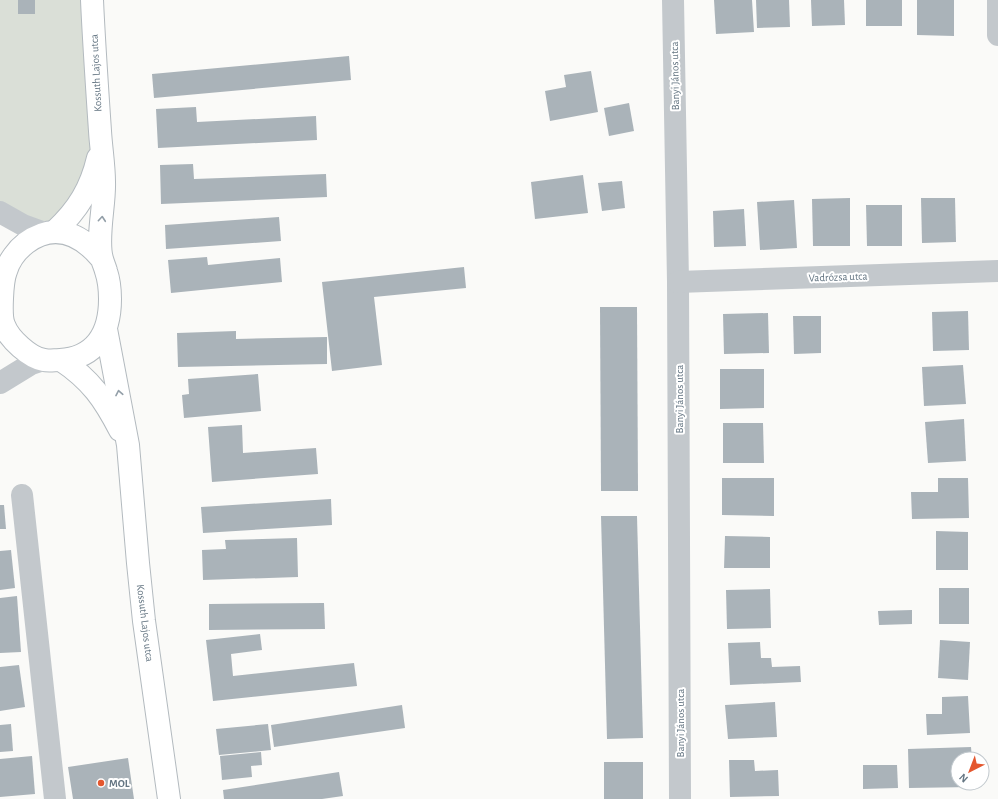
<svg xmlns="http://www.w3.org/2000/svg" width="998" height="799" viewBox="0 0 998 799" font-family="'Alegreya Sans',sans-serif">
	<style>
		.green { fill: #dadfd7 }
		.building { fill: #aab3b9 }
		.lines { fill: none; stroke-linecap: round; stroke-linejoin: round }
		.secondary-casing { stroke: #b3babf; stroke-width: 24 }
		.street { stroke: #c3c8cc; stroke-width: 22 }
		.secondary { stroke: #fff; stroke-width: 22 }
		.oneway { stroke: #939fa8 }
		.poi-dot { fill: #e4572e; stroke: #fff; stroke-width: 1.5 }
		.labels { text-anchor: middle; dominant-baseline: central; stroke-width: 4; stroke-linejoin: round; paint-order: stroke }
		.street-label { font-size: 11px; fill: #657683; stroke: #fff }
		.poi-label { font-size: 11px; font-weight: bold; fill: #657683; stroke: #fff; text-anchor: start }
	</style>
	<rect width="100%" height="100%" fill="#fafaf8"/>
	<polygon class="green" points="0,0 92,0 101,147 55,231 0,212"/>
	<g class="building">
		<rect x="18" y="0" width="17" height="14"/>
		<polygon points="714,0 752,0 754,32 716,34"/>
		<polygon points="756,0 789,0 790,27 757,28"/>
		<polygon points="811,0 844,0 845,25 812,26"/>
		<rect x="866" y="0" width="36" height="26"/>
		<polygon points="917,0 954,0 954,36 917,35"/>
		<polygon points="349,56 351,80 154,98 152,74"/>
		<polygon points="591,71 598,112 550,121 545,91 566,87 564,75"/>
		<polygon points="629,103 634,131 609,136 604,108"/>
		<polygon points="196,107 197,122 316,116 317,140 158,148 156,109"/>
		<polygon points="193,164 194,179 326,174 327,197 161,204 160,165"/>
		<polygon points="583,175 588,213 535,219 531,182"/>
		<polygon points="622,181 625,208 602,211 598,183"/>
		<polygon points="850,198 850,246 813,246 812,199"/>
		<polygon points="921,198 955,198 956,242 922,243"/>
		<polygon points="794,200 797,248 760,250 757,202"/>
		<polygon points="866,205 902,205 902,246 867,246"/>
		<polygon points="744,209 746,246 714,247 713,211"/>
		<polygon points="279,217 281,241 166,249 165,225"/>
		<polygon points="207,257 208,265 280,258 282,282 171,293 168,260"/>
		<polygon points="464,267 466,288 374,297 382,365 332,371 322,282"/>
		<polygon points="600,307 637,307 638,491 601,491"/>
		<polygon points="968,311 969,350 933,351 932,312"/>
		<polygon points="768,313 769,353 724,354 723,314"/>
		<polygon points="793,316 821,316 821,353 794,354"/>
		<polygon points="236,331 236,339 327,337 327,364 178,367 177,333"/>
		<polygon points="963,365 966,404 924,406 922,367"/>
		<polygon points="720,369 764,369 764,408 720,409"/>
		<polygon points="258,374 261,411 184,418 182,395 189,394 188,379"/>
		<polygon points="964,419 966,461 928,463 925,422"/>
		<polygon points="723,423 763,423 764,463 723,463"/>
		<polygon points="242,425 243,453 316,448 318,474 212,482 208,427"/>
		<polygon points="722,478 774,478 774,516 722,515"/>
		<polygon points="938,478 968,478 969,518 912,519 911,492 938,492"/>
		<polygon points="331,499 332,525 203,533 201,507"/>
		<polygon points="0,505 4,505 6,529 0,529"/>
		<polygon points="601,516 637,516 643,738 607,739"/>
		<polygon points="936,531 968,532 968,570 936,570"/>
		<polygon points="725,536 770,537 770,568 724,568"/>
		<polygon points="297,538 298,577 203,580 202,550 226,549 225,540"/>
		<polygon points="11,550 15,588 0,590 0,551"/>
		<rect x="939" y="588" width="30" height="36"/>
		<polygon points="770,589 771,628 727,629 726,590"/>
		<polygon points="17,596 21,652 0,653 0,598"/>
		<polygon points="324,603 325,629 209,630 209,604"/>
		<polygon points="912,610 912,624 879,625 878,611"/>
		<polygon points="260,634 262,650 231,654 233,676 354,663 357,686 213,701 206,640"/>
		<polygon points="940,640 970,642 968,680 938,678"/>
		<polygon points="760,642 761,658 771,658 772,667 800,666 801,682 730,685 728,643"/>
		<polygon points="19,665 25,707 0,711 0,667"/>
		<polygon points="968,696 970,733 927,735 926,714 942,714 942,697"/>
		<polygon points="775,702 777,737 728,739 725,705"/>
		<polygon points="402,705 405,728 274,747 271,725"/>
		<polygon points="11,724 13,751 0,752 0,725"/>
		<polygon points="268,724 271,750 219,755 216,729"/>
		<polygon points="971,747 972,759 958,759 958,783 972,783 972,787 909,788 908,749"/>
		<polygon points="261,752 262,765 251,766 252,777 222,780 220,756"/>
		<polygon points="32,756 35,794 0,797 0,759"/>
		<polygon points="128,758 134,799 73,799 68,767"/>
		<polygon points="729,760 754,760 755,771 778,770 779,796 730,797"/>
		<rect x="604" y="762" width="39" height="37"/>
		<polygon points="863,765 897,765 898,788 863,789"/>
		<polygon points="339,772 343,796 322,799 224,799 223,790"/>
	</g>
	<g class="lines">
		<defs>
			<g id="secondary">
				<path d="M92 0C94 44 97 87 100 131 101 148 104 165 104 182 105 204 96 239 102 259 103 263 105 267 106 271 109 280 110 290 110 299 110 333 96 358 60 360 55 360 48 361 44 360 30 358 9 339 4 325 0 316 2 281 6 271 9 261 17 250 26 243 54 222 80 233 101 258"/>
				<path d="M55 231C78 210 91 188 98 158"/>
				<polyline points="106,329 128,445 138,563 144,621 169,799"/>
				<path d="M61 360C91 380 104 399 120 430"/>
			</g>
		</defs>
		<use href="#secondary" class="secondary-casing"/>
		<g class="street">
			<polyline points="673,0 678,282 680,799"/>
			<polyline points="998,0 998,35"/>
			<polyline points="0,212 23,225 45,233"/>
			<polyline points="678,282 998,271"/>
			<polyline points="0,383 31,364 43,360"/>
			<polyline points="22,495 55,799"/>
		</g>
		<use href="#secondary" class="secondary"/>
	</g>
	<defs><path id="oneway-chevron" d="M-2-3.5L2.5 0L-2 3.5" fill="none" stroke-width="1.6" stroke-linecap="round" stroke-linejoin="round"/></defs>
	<g class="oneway">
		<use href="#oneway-chevron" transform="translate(102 219) rotate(-85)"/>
		<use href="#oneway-chevron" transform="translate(119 393) rotate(-101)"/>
	</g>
	<circle class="poi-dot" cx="101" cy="783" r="4"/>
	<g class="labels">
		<g class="street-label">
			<text transform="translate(96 73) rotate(-93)">Kossuth Lajos utca</text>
			<text transform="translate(675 76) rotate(-91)">Banyi János utca</text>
			<text transform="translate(838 277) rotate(-2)">Vadrózsa utca</text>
			<text transform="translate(679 399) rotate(-90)">Banyi János utca</text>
			<text transform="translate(145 623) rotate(83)">Kossuth Lajos utca</text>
			<text transform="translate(680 723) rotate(-90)">Banyi János utca</text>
		</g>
		<g class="poi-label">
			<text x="109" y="783">MOL</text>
		</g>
	</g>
	<g transform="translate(970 771) rotate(222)"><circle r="19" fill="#ffffff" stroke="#c1c8cd"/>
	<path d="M0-3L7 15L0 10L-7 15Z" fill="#e4572e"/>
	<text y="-6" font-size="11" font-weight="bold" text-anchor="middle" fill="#657683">N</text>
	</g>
</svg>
